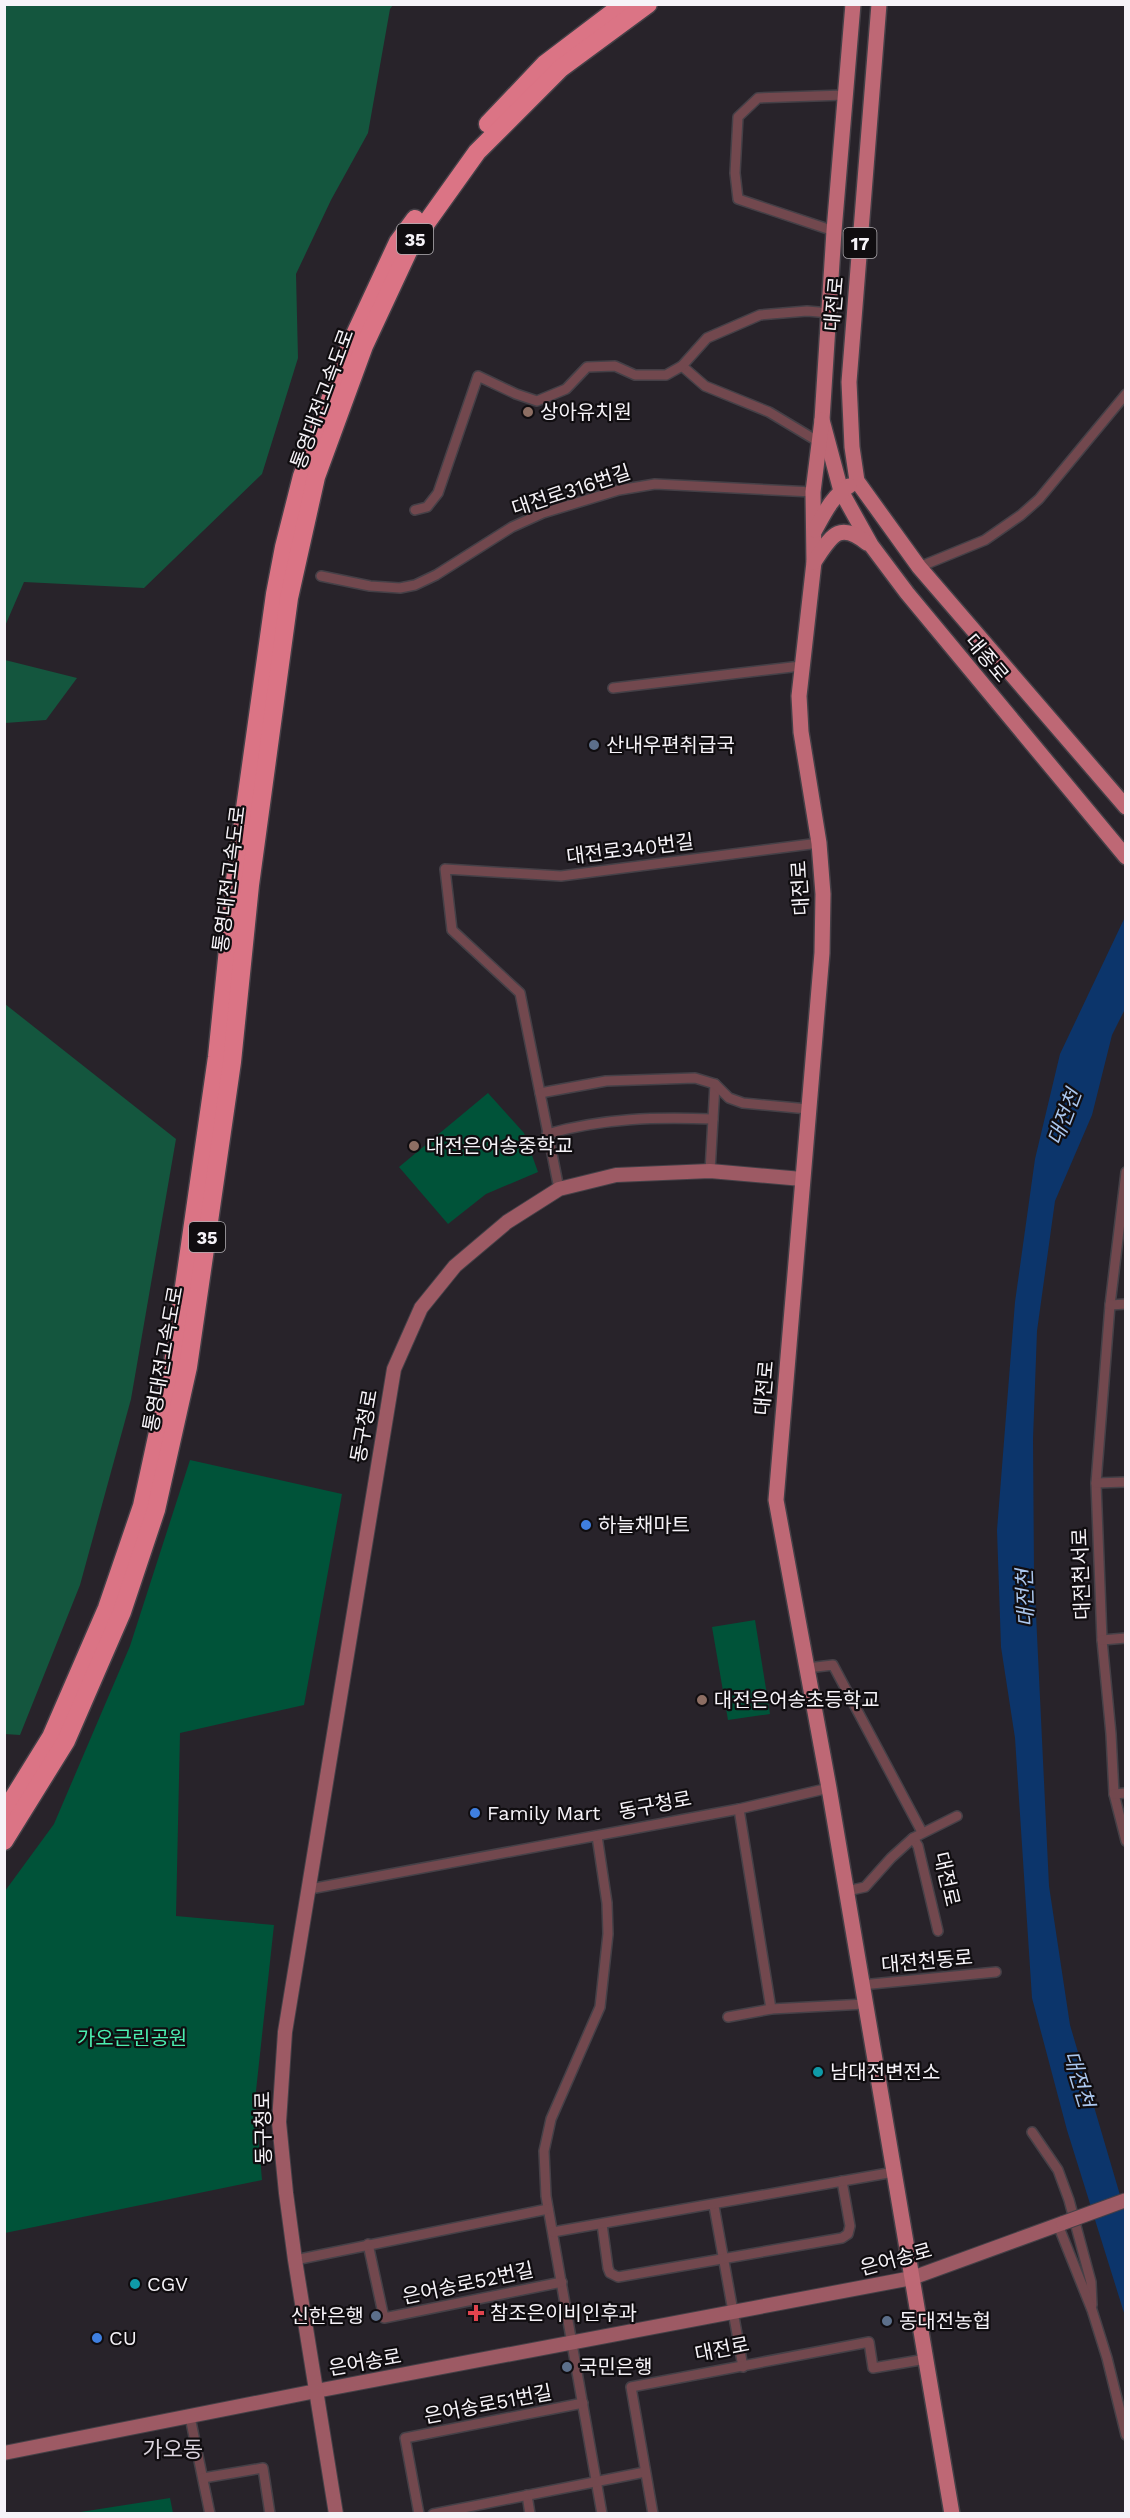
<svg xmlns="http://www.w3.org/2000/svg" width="1130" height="2518" viewBox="0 0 1130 2518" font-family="'Work Sans','Noto Sans KR',sans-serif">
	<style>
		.green { fill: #005339 }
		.forest { fill: #14563e }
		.water { fill: #0c356b }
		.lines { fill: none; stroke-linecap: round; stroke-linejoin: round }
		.street-casing { stroke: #454047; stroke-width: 12 }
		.secondary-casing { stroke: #454047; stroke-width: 16 }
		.primary-casing { stroke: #454047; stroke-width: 18 }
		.highway-casing { stroke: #454047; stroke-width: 21 }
		.street { stroke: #72484e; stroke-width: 9 }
		.secondary { stroke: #9d5a64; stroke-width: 14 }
		.primary { stroke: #be6875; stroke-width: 15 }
		.highway { stroke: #db7485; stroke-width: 18 }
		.secondary-bridge-casing { stroke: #454047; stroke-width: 16; stroke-linecap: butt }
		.secondary-bridge { stroke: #9d5a64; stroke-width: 14 }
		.education-dot { fill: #8d6e63; stroke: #100d10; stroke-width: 2 }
		.service-dot { fill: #5c6f8a; stroke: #100d10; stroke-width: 2 }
		.shop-dot { fill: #3f7fe0; stroke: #100d10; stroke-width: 2 }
		.culture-dot { fill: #0f9aa8; stroke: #100d10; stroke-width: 2 }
		.health-dot { fill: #e0444e; stroke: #100d10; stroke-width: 2 }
		.labels { text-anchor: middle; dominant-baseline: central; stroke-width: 4.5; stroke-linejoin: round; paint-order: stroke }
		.shield { fill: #100d10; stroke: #b1aeb2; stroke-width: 1.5 }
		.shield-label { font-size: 18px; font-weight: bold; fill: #f6f3f8 }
		.street-label { font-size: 20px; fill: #f6f3f8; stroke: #100d10 }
		.poi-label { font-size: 20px; fill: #f6f3f8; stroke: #100d10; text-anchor: start }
		.park-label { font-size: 20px; fill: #4beeb0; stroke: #100d10 }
		.water-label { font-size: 21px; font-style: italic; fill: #abc7ee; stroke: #100d10 }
		.quarter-label { font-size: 22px; fill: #dbd4de; stroke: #100d10 }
	</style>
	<rect width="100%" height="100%" fill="#28232a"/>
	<g class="green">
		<polygon points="488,1093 524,1133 538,1172 486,1194 448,1224 399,1167"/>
		<polygon points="190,1460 342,1494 304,1705 180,1733 176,1916 274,1925 255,2100 262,2180 5,2233 5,1891 54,1824 130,1646"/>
		<polygon points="755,1620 770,1714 728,1720 712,1627"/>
		<polygon points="170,2498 173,2513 74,2513"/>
	</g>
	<g class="forest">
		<polygon points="5,4 393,5 390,9 368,133 331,200 296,274 298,358 262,474 144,588 24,582 5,626"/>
		<polygon points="4,660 5,660 77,678 46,720 5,723"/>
		<polygon points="5,1004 176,1139 131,1399 80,1585 20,1735 4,1734"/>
	</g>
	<polygon class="water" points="1125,917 1125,1009 1112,1035 1092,1115 1055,1201 1037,1331 1033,1439 1034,1572 1049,1886 1070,2025 1125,2212 1125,2316 1067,2130 1032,1998 1015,1738 1001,1647 997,1530 1015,1302 1035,1159 1060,1054"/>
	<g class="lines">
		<defs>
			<g id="street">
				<polyline points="834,231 738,199 735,173 738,117 758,98 845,95"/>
				<polyline points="682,366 705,386 769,412 819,442"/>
				<polyline points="415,510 427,507 438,493 478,376 516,394 537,401 566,389 587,367 615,366 635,375 666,375 682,366 707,338 760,315 807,311 830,313"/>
				<polyline points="919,567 985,540 1021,515 1039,499 1126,394"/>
				<polyline points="321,576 370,586 400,588 415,585 436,575 512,527 543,513 619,490 655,484 813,492"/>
				<polyline points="613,688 801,666"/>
				<polyline points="540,1093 520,993 452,930 445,869 561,876 819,843"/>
				<path d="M547 1134C604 1118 654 1117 713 1119"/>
				<polyline points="710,1171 715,1084"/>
				<polyline points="1126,1172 1110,1305 1096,1483 1102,1640 1111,1734 1114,1794 1126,1841"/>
				<polyline points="559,1189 540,1093 606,1081 695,1078 715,1084 729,1098 743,1103 808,1109"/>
				<polyline points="1110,1305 1126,1304"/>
				<polyline points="1096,1483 1126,1482"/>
				<polyline points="1102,1640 1126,1638"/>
				<polyline points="807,1668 833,1665 922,1832"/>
				<polyline points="1114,1794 1126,1793"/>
				<polyline points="739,1809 771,2009"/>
				<polyline points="597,1836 607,1903 608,1934 600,2007 551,2119 544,2151 546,2196 602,2514"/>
				<polyline points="913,1838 918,1846 938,1931"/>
				<polyline points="310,1889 739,1809 829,1788"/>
				<polyline points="847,1891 865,1887 891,1858 913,1838 957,1816"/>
				<polyline points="861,1985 996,1972"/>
				<polyline points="728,2017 771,2009 865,2004"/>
				<polyline points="1032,2132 1058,2170 1069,2200 1091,2282 1092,2305"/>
				<polyline points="714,2206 743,2367"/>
				<polyline points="602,2224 608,2268 610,2273 618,2277 842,2238 848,2234 850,2226 842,2181"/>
				<polyline points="1058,2225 1092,2310 1107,2358 1126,2435"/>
				<polyline points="553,2232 894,2172"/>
				<polyline points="368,2244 384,2318 562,2282"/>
				<polyline points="295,2260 548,2209"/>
				<polyline points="190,2417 210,2514"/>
				<polyline points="203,2478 263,2468 270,2514"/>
				<polyline points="527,2495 530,2514"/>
				<polyline points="419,2514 405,2438 583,2403"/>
				<polyline points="433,2514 645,2472"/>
				<polyline points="653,2514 631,2387 869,2342 873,2368 926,2359"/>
			</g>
			<g id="secondary">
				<polyline points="4,2453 316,2391 912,2278 1063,2223"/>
				<polyline points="336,2514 295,2260 286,2193 279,2122 285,2032 394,1369 421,1308 455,1266 507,1222 559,1189 616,1175 710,1171 802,1179"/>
			</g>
			<g id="primary">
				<polyline points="853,4 834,231 822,420 841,491 871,545 907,593 1126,857"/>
				<polyline points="879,4 849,382 852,447 857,481 919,567 1126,807"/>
				<polyline points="822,420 813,492 814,562 799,696 801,732 819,843 823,894 822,953 776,1500 829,1788 952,2514"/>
				<path d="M815 530C824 514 832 496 849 486"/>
				<path d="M814 562C831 537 838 520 867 543"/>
			</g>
			<g id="highway">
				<polyline points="488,124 545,64 624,4"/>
				<polyline points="4,1813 51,1737 107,1608 142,1506 173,1363 217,1057 235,880 275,594 284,547 302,476 350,345 398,242 415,219"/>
				<polyline points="4,1841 66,1741 122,1612 156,1510 188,1367 232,1062 250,885 289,598 316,477 364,346 412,243 477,152 561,68 648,4"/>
			</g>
		</defs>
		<use href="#street" class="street-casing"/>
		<use href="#secondary" class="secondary-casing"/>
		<use href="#primary" class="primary-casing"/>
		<use href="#highway" class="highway-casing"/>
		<use href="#street" class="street"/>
		<use href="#secondary" class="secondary"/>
		<use href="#primary" class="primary"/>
		<use href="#highway" class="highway"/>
		<defs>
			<polyline id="secondary-bridge" points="1063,2223 1126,2200"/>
		</defs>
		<use href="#secondary-bridge" class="secondary-bridge-casing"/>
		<use href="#secondary-bridge" class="secondary-bridge"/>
	</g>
	<g class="education-dot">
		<circle cx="528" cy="412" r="6"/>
		<circle cx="414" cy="1146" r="6"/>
		<circle cx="702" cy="1700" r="6"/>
	</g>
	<g class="service-dot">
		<circle cx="594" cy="745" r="6"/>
		<circle cx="376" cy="2316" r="6"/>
		<circle cx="887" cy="2321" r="6"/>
		<circle cx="567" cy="2367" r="6"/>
	</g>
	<g class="shop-dot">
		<circle cx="586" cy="1525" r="6"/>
		<circle cx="475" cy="1813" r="6"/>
		<circle cx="97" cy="2338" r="6"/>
	</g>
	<g class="culture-dot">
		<circle cx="818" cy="2072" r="6"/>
		<circle cx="135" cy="2284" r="6"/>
	</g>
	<path class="health-dot" d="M473 2304h6v6h6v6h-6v6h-6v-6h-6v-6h6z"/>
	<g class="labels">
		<g class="shield">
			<rect x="397" y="224" width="36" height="30" rx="4.5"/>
			<rect x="843.5" y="228" width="33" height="30" rx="4.5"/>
			<rect x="189" y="1222" width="36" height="30" rx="4.5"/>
		</g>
		<g class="shield-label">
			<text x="415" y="239">35</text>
			<text x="860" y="243">17</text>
			<text x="207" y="1237">35</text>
		</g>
		<g class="street-label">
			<text transform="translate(834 304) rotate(-85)">대전로</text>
			<text transform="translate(322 399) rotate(-70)">통영대전고속도로</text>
			<text transform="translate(571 490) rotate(-18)">대전로316번길</text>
			<text transform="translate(987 658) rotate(50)">대종로</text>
			<text transform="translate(630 849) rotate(-7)">대전로340번길</text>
			<text transform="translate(229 879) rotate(-83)">통영대전고속도로</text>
			<text transform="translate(800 888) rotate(-93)">대전로</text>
			<text transform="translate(163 1359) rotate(-80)">통영대전고속도로</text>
			<text transform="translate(764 1388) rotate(-85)">대전로</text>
			<text transform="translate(364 1426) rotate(-80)">동구청로</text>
			<text transform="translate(1081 1574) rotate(-92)">대전천서로</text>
			<text transform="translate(655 1805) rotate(-11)">동구청로</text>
			<text transform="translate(947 1879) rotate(77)">대전로</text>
			<text transform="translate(927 1961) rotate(-5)">대전천동로</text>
			<text transform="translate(263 2128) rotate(-91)">동구청로</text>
			<text transform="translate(896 2259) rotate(-15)">은어송로</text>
			<text transform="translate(468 2283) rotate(-12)">은어송로52번길</text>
			<text transform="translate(722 2349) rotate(-11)">대전로</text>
			<text transform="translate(365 2362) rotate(-10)">은어송로</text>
			<text transform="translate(488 2404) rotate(-11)">은어송로51번길</text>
		</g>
		<g class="poi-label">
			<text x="540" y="412">상아유치원</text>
			<text x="606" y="745">산내우편취급국</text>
			<text x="426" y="1146">대전은어송중학교</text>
			<text x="598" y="1525">하늘채마트</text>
			<text x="714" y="1700">대전은어송초등학교</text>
			<text x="487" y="1813">Family Mart</text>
			<text x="830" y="2072">남대전변전소</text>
			<text x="147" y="2284">CGV</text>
			<text x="490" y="2313">참조은이비인후과</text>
			<text x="364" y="2316" text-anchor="end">신한은행</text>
			<text x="899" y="2321">동대전농협</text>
			<text x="109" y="2338">CU</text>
			<text x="579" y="2367">국민은행</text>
		</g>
		<g class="park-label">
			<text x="132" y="2038">가오근린공원</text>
		</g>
		<g class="water-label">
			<text transform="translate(1064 1117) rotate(-69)">대전천</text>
			<text transform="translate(1025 1598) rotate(-92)">대전천</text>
			<text transform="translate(1079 2079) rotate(73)">대전천</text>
		</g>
		<g class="quarter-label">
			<text x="173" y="2449">가오동</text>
		</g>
	</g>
	<rect width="1130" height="2518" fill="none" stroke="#f6f3f8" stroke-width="12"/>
</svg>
